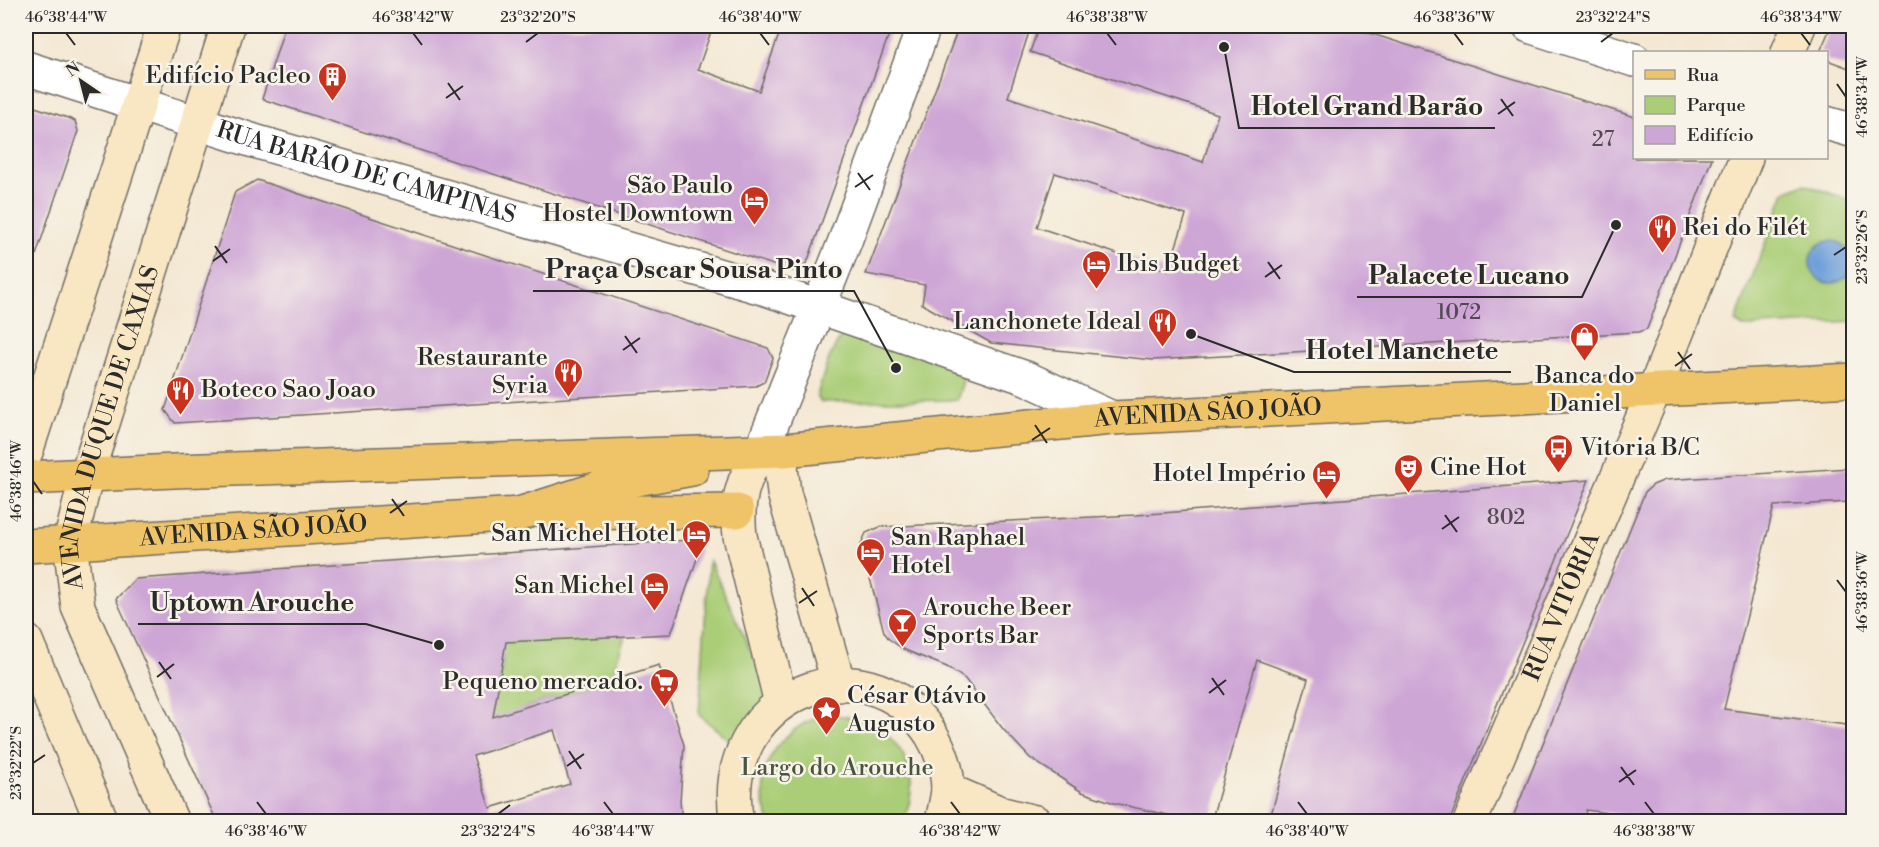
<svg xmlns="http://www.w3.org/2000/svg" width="1879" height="847" viewBox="0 0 1879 847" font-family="'Libre Bodoni',serif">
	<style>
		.green { fill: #aace77; stroke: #6a7c51; stroke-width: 1.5 }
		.water { fill: #6fa0d9; stroke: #4d6682; stroke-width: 1.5 }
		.building { fill: #cea6d6; fill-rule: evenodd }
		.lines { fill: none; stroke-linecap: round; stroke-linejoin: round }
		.street-casing { stroke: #716d66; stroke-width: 36 }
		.secondary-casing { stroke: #716d66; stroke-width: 36 }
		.primary-casing { stroke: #716d66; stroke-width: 36 }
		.street { stroke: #fff; stroke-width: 33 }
		.secondary { stroke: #f9e7c3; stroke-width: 33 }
		.primary { stroke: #efc469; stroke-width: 33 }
		.ticks { fill: none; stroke: #2b2b2b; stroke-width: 2 }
		.labels { text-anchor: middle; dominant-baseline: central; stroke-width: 5; stroke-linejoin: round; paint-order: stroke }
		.number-label { font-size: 21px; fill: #544a56 }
		.poi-label { font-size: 24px; fill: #2b2b2b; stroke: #f7f3e8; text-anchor: end }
		.street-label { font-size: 24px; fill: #2b2b2b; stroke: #f7f3e8 }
		.park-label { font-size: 24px; fill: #4b543e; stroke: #f7f3e8 }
		.leader { fill: none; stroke: #2b2b2b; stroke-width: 2 }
		.callout-dot { fill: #2b2b2b; stroke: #f7f3e8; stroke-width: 2 }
		.callout-label { font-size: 26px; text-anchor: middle; font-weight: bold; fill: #2b2b2b; stroke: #f7f3e8; stroke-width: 5; stroke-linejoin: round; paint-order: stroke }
		.neatline { fill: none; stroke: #2b2b2b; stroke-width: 2 }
		.ticks-label { font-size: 15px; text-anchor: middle; fill: #2b2b2b }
	</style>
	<rect width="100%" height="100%" fill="#f7f3e8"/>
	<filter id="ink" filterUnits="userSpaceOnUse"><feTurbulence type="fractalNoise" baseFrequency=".0167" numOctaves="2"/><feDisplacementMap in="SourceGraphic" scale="12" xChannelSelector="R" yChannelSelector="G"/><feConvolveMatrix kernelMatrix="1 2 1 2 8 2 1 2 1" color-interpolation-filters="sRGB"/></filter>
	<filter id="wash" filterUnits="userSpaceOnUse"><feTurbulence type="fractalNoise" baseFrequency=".008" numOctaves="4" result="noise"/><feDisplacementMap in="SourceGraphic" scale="24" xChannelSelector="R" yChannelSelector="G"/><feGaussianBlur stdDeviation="1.35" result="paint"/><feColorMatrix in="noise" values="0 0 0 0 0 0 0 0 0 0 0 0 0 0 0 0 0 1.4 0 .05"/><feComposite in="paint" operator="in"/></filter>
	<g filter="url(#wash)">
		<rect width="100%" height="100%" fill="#f4e8d3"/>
		<g class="green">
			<polygon points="1804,184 1853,201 1853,321 1743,327 1735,322 1785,192"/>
			<path d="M850 328 968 365 957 400 821 402 817 396C824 372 831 344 850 328Z"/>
			<polygon points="499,554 625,636 614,669 617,678 525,707 518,742 487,751 482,697 498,691 503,660"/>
			<polygon points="709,559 770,694 734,744 699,715"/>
			<path d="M825 715C885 713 930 762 903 821H770C748 774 778 728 825 715Z"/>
		</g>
		<circle class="water" cx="1831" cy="262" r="21"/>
		<g id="blocks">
			<g class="building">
				<polygon points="285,26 713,26 698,69 759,91 782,26 892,26 807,263 792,271 262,99"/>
				<path d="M959 26H1031L1008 97 1203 162 1218 114 1030 52 1039 26H1347L1635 117V158H1712L1647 329 1638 332 1153 360 991 343 922 304 925 285 866 274ZM1055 173 1186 215 1168 271 1037 227Z"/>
				<polygon points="1831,26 1854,26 1854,70 1827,60 1827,52 1820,52"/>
				<polygon points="26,104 68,118 75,121 78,131 30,273 26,272"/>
				<polygon points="257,180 768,348 773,358 764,382 756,386 175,423 165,410 235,192"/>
				<polygon points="1849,468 1850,502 1774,506 1724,709 1854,726 1854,822 1679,822 1586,810 1583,822 1511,822 1645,492 1653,485 1665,480"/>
				<polygon points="1589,480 1449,822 1269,822 1308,679 1257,660 1211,822 1199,822 1114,803 1082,792 1030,758 1003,729 965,679 947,667 905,650 889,639 884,632 861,544 866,533 880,527 1136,515"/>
				<path d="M689 540 700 550 671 634 506 642 493 717 659 665 684 745 680 801 682 822H217L116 599 135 579ZM554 730 570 784 490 808 473 756Z"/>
			</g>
		</g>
	</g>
	<g filter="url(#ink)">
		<use href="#blocks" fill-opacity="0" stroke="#716d66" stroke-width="1.5"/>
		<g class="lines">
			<defs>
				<g id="street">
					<polyline points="1529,26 1634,60"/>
					<path id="s1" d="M26 68 254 141 766 289 1026 378 1112 418"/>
					<polyline points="1826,123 1854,131"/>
					<polyline points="761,451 845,241 924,26"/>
				</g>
				<g id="secondary">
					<polyline points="1788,52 1799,26"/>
					<polyline points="784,450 781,467 784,493 839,685"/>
					<path d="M761 451C742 479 736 502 740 536L781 703"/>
					<polyline points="26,452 164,26"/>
					<polyline points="26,641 102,822"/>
					<polyline points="948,790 1003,814 1035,822"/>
					<path id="s2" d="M172 822 78 607 70 543 87 474 228 26"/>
					<path d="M737 822C713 699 863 631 931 734 941 750 948 771 948 790 947 800 944 811 942 822"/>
					<path id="s3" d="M1470 822 1654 391 1746 158"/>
				</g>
				<g id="primary">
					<path id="s4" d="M26 478 174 471 784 450 1112 418 1854 380"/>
					<polyline points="556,513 737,511"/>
					<path id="s5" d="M26 546 519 514 620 482 692 469"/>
				</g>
			</defs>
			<use href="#street" class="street-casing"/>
			<use href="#secondary" class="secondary-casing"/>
			<use href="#primary" class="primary-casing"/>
			<use href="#street" class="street"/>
			<use href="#secondary" class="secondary"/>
			<use href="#primary" class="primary"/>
		</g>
	</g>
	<path class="ticks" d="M66 33 75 45M413 33 422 45M760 33 769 45M1107 33 1116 45M1454 33 1463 45M1801 33 1810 45M526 42 538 33M1601 42 1613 33M448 83 460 100M1837 84 1846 97M446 98 463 86M1501 99 1513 116M1498 114 1515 102M858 173 870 190M855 187 873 175M215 246 227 263M1834 255 1846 247M213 261 230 249M1268 262 1280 279M1265 277 1282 265M625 336 637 353M623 350 640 338M1678 352 1690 369M1675 366 1692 354M1035 425 1047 443M1032 440 1050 428M33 481 42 494M392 499 404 516M390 513 407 501M1445 515 1457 532M1442 529 1459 517M1837 580 1846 592M802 588 814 606M799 603 817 591M159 662 171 679M157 677 174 664M1212 678 1224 695M1209 693 1226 680M569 751 581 769M33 763 45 755M567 766 584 754M1621 767 1634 785M1619 782 1636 770M257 802 266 814M604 802 613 814M951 802 960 814M1298 802 1307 814M1645 802 1654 814M498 814 510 805"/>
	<defs>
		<symbol id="building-pin" viewBox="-11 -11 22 30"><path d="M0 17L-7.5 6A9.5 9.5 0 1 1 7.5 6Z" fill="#c8321e" stroke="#f7f3e8"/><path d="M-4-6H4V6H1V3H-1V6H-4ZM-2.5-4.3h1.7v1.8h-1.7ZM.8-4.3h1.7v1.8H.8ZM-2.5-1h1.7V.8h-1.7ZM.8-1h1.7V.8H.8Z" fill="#fff"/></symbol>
		<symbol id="hotel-pin" viewBox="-11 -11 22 30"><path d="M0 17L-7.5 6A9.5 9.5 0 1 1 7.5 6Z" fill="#c8321e" stroke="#f7f3e8"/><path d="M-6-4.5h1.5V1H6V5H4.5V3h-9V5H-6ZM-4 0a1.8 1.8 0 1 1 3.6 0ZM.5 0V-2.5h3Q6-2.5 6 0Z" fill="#fff"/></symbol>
		<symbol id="restaurant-pin" viewBox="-11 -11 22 30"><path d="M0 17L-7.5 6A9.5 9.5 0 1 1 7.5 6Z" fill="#c8321e" stroke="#f7f3e8"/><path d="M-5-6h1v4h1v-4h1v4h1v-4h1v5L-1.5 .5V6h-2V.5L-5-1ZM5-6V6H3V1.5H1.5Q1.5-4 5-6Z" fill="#fff"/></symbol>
		<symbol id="shop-pin" viewBox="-11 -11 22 30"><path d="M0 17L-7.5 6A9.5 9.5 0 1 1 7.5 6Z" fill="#c8321e" stroke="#f7f3e8"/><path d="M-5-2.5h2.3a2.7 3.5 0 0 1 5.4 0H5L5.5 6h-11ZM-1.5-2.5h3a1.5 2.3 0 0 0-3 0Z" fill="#fff"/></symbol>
		<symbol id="bus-pin" viewBox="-11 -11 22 30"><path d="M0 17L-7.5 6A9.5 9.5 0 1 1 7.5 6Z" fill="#c8321e" stroke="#f7f3e8"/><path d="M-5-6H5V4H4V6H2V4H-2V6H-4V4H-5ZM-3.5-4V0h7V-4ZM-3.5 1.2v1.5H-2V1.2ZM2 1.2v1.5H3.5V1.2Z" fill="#fff"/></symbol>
		<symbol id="theatre-pin" viewBox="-11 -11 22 30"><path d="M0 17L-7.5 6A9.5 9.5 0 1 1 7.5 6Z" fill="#c8321e" stroke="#f7f3e8"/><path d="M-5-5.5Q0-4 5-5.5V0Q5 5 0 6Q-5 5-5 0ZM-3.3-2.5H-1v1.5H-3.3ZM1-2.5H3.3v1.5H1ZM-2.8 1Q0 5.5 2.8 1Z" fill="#fff"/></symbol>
		<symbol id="bar-pin" viewBox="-11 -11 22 30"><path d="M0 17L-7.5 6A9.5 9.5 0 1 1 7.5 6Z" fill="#c8321e" stroke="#f7f3e8"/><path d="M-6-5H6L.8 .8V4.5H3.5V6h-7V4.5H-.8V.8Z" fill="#fff"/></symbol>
		<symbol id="supermarket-pin" viewBox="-11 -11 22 30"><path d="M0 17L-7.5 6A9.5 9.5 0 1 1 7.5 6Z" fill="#c8321e" stroke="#f7f3e8"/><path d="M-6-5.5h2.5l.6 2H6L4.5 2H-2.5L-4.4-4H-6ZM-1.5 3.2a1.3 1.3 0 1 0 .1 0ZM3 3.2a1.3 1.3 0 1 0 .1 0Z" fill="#fff"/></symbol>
		<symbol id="sight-pin" viewBox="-11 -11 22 30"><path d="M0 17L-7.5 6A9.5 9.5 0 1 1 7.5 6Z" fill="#c8321e" stroke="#f7f3e8"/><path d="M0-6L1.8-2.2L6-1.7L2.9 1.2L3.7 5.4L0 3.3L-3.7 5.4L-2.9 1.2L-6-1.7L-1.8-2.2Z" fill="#fff"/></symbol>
	</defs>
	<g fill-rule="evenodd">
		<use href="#building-pin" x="316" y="60" width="33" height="45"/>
		<use href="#hotel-pin" x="738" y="184" width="33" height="45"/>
		<use href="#restaurant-pin" x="1646" y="212" width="33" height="45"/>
		<use href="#hotel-pin" x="1080" y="248" width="33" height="45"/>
		<use href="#restaurant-pin" x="1146" y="306" width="33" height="45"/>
		<use href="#shop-pin" x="1568" y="320" width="33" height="45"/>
		<use href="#restaurant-pin" x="552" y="356" width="33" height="45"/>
		<use href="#restaurant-pin" x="164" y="374" width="33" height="45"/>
		<use href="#bus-pin" x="1542" y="432" width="33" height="45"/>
		<use href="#theatre-pin" x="1392" y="452" width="33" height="45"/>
		<use href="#hotel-pin" x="1310" y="458" width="33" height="45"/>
		<use href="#hotel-pin" x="680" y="518" width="33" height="45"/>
		<use href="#hotel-pin" x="854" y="536" width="33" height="45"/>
		<use href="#hotel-pin" x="638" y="570" width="33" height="45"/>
		<use href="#bar-pin" x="886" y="606" width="33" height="45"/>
		<use href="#supermarket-pin" x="648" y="666" width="33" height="45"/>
		<use href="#sight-pin" x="810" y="694" width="33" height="45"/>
	</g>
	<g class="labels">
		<g class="number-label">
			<text x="1603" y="140">27</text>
			<text x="1459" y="313">1072</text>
			<text x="1506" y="518">802</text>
		</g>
		<g class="poi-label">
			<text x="311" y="76">Edifício Pacleo</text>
			<text x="733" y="186">São Paulo<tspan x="733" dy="28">Hostel Downtown</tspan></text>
			<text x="1683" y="228" text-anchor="start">Rei do Filét</text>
			<text x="1117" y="264" text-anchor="start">Ibis Budget</text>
			<text x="1141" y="322">Lanchonete Ideal</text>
			<text x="548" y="358">Restaurante<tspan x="548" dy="28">Syria</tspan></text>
			<text x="1585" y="376" text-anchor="middle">Banca do<tspan x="1585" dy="28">Daniel</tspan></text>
			<text x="201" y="390" text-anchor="start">Boteco Sao Joao</text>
			<text x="1580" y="448" text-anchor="start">Vitoria B/C</text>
			<text x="1430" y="468" text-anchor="start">Cine Hot</text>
			<text x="1306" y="474">Hotel Império</text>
			<text x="676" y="534">San Michel Hotel</text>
			<text x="891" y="538" text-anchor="start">San Raphael<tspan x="891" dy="28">Hotel</tspan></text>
			<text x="634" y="586">San Michel</text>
			<text x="923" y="608" text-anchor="start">Arouche Beer<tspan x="923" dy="28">Sports Bar</tspan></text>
			<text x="643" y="682">Pequeno mercado.</text>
			<text x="847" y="696" text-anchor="start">César Otávio<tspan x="847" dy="28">Augusto</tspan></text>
		</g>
		<g class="street-label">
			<text stroke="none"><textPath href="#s1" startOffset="356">RUA BARÃO DE CAMPINAS</textPath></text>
			<text stroke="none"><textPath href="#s4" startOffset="1184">AVENIDA SÃO JOÃO</textPath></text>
			<text stroke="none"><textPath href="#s2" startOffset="420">AVENIDA DUQUE DE CAXIAS</textPath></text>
			<text stroke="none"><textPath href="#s5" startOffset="228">AVENIDA SÃO JOÃO</textPath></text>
			<text stroke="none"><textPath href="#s3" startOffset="234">RUA VITÓRIA</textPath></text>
		</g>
		<g class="park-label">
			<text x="837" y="768">Largo do Arouche</text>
		</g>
	</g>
	<path class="leader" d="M1224 47L1239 128H1495M896 368L854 291H533M1616 225L1582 297H1357M1191 334L1294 372H1511M439 645L366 624H138"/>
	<g class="callout-dot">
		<circle cx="1224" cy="47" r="6"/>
		<circle cx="896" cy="368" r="6"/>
		<circle cx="1616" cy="225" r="6"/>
		<circle cx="1191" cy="334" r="6"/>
		<circle cx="439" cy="645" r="6"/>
	</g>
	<g class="callout-label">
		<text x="1367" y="115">Hotel Grand Barão</text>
		<text x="694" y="278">Praça Oscar Sousa Pinto</text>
		<text x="1469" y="284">Palacete Lucano</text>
		<text x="1402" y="359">Hotel Manchete</text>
		<text x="252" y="611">Uptown Arouche</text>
	</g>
	<rect width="1879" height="847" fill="none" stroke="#f7f3e8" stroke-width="66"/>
	<rect x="1633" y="51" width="195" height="108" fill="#f7f3e8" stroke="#a5a39c" stroke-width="1.5"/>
	<rect x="1645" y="70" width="30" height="9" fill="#efc469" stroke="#a5a39c" stroke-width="1.5"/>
	<text x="1687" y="81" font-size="18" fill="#2b2b2b">Rua</text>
	<rect x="1645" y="96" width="30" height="18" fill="#aace77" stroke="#a5a39c" stroke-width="1.5"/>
	<text x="1687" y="111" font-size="18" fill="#2b2b2b">Parque</text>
	<rect x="1645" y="126" width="30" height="18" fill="#cea6d6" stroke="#a5a39c" stroke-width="1.5"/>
	<text x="1687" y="141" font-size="18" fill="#2b2b2b">Edifício</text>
	<g transform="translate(81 81) rotate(325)" stroke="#f7f3e8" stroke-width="4.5" paint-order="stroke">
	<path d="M0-4.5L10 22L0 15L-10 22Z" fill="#2b2b2b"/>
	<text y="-9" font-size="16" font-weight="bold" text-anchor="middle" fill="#2b2b2b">N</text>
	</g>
	<rect x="33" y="33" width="1813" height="781" class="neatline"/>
	<g class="ticks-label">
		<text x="66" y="22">46°38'44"W</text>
		<text x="413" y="22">46°38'42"W</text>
		<text x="538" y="22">23°32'20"S</text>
		<text x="760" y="22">46°38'40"W</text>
		<text x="1107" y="22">46°38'38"W</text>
		<text x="1454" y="22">46°38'36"W</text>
		<text x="1613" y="22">23°32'24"S</text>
		<text x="1801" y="22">46°38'34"W</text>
		<text transform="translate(1862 97) rotate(-90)" y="5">46°38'34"W</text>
		<text transform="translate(1862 247) rotate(-90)" y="5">23°32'26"S</text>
		<text transform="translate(16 481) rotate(-90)" y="5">46°38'46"W</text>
		<text transform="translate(1862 592) rotate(-90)" y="5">46°38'36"W</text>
		<text transform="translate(16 763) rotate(-90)" y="5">23°32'22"S</text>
		<text x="266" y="836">46°38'46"W</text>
		<text x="498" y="836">23°32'24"S</text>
		<text x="613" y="836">46°38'44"W</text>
		<text x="960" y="836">46°38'42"W</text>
		<text x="1307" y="836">46°38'40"W</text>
		<text x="1654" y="836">46°38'38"W</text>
	</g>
</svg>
